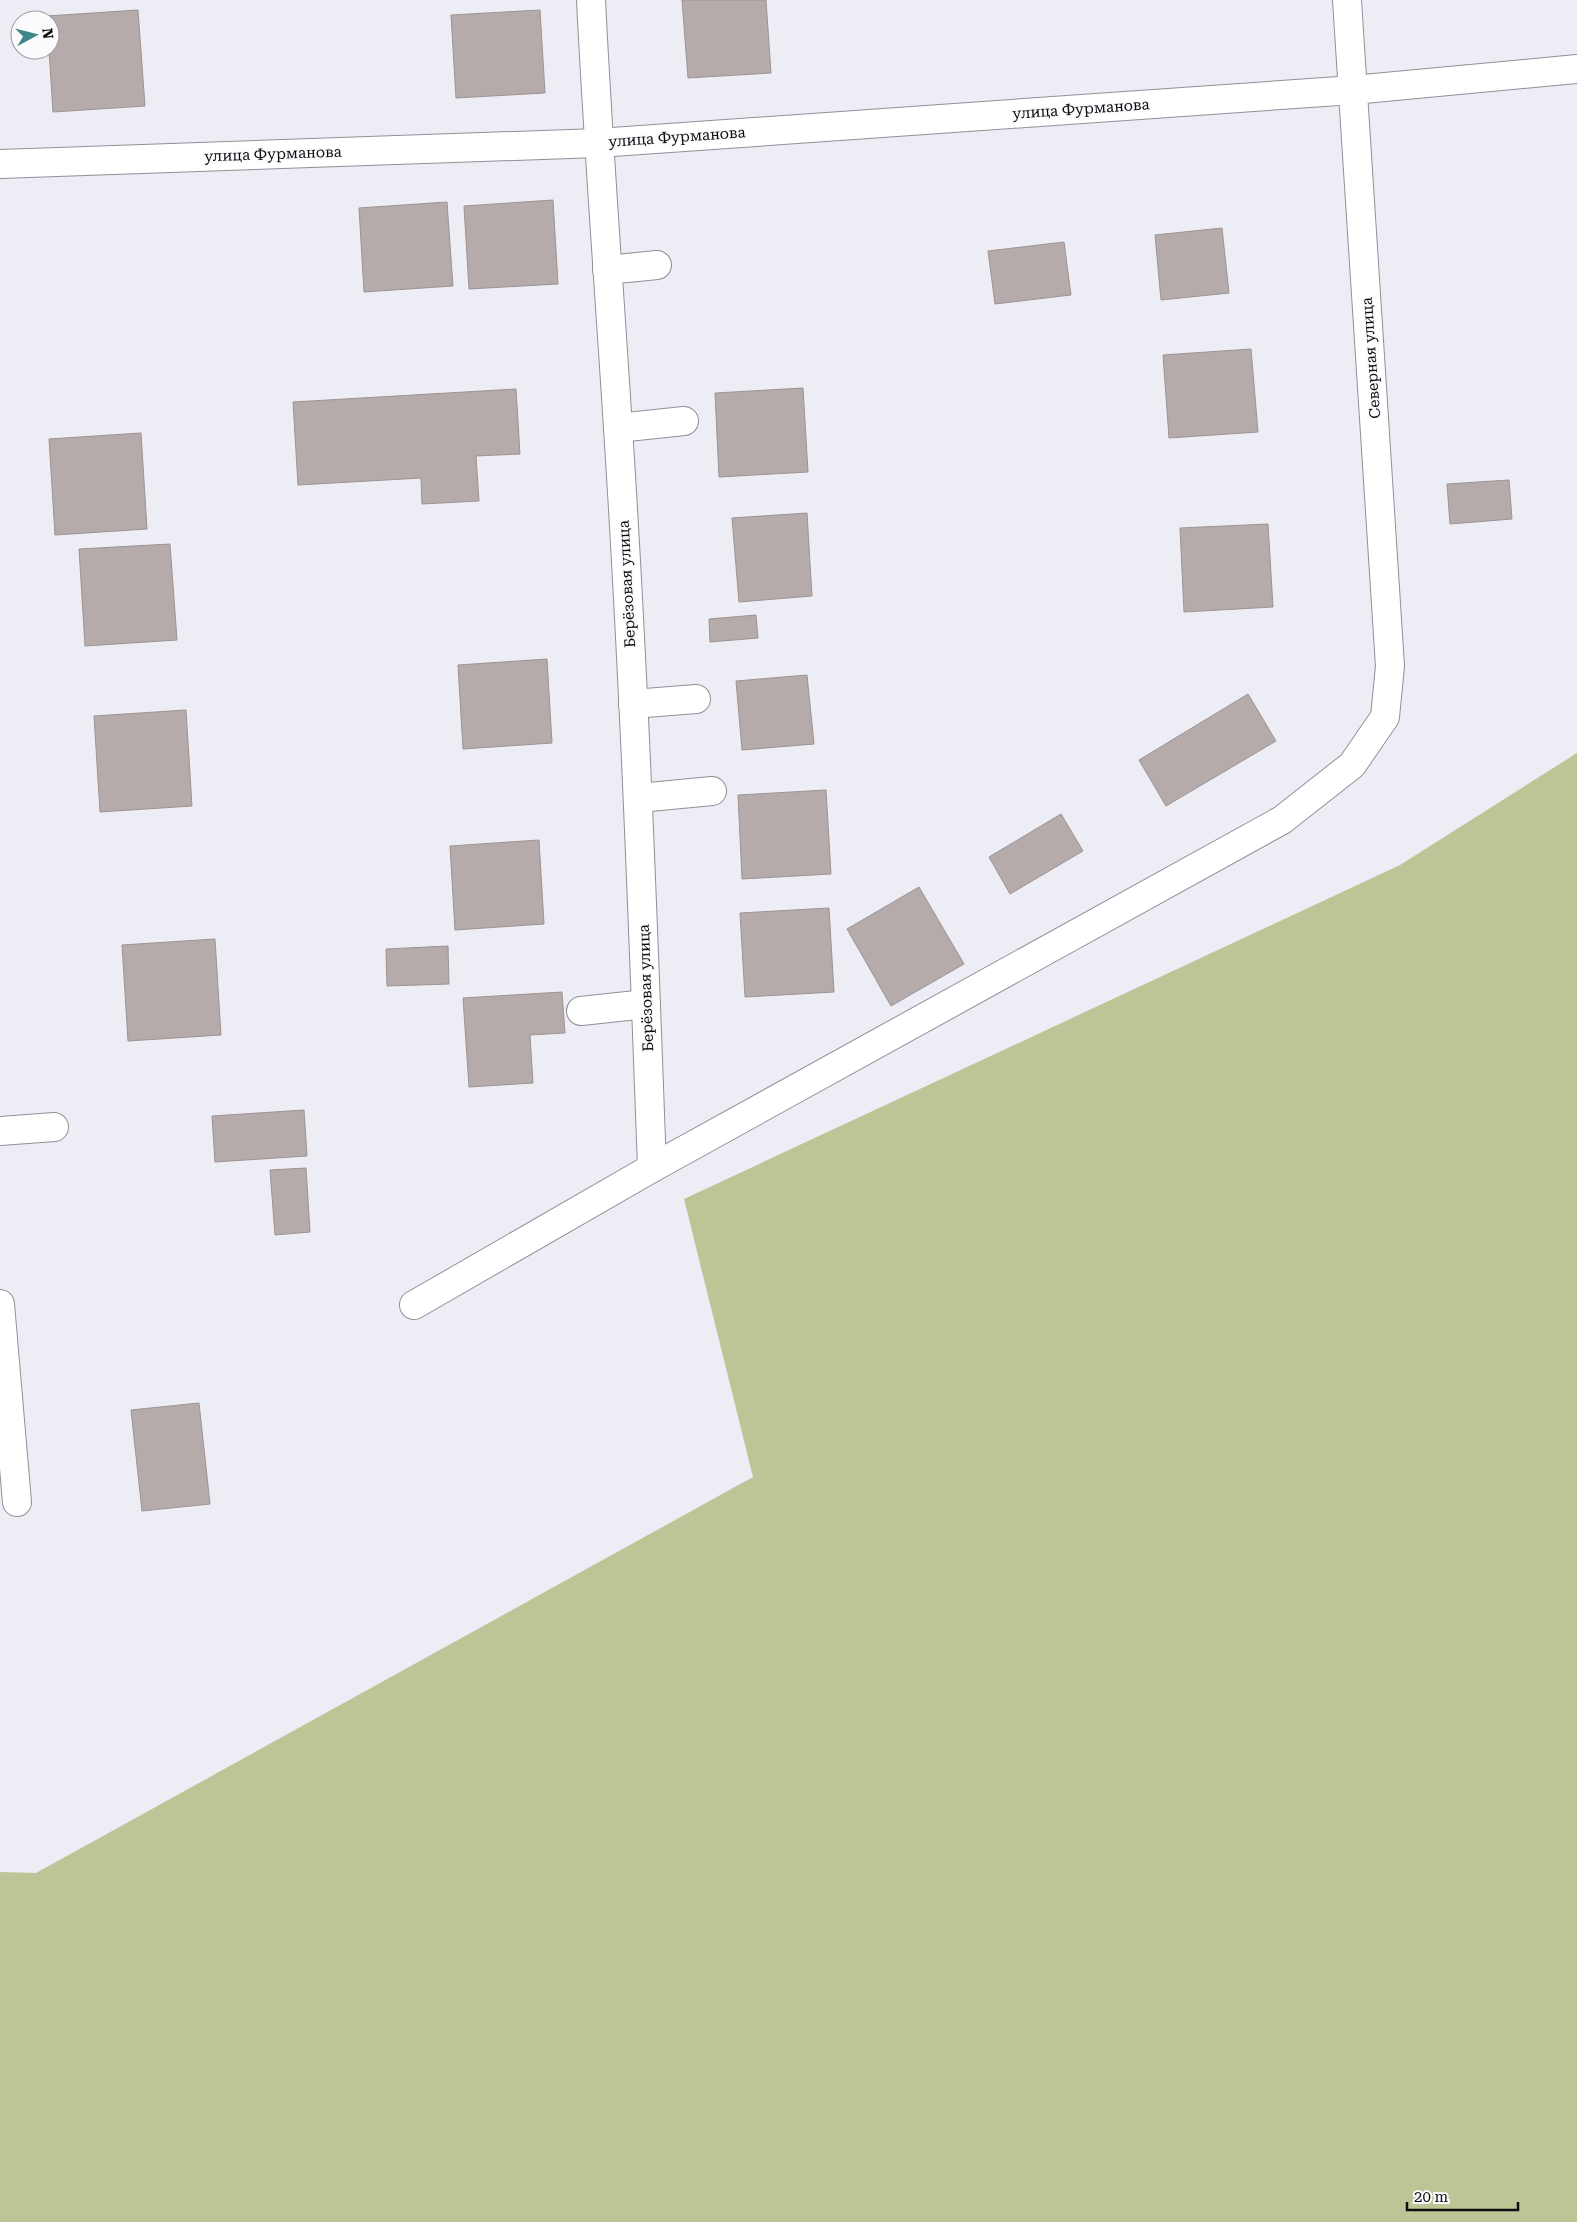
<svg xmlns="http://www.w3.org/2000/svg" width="1577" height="2222" viewBox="0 0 1577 2222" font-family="'Roboto Serif',serif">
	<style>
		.forest { fill: #bfc497 }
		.building { fill: #b5abaa; stroke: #9d9392 }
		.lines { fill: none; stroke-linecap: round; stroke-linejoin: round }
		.minor-casing { stroke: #909098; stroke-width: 30 }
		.minor { stroke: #fff; stroke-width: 28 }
		.labels { text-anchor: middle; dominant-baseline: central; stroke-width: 4; stroke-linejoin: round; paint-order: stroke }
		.street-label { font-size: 15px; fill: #0d0d10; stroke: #fbfbfe }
	</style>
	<rect width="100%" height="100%" fill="#ededf6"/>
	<polygon class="forest" points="1577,753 1577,2222 0,2222 0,1872 36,1873 753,1477 684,1199 1400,865"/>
	<g class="building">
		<polygon points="682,0 766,0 771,73 688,78"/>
		<polygon points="138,10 145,106 53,112 49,50 50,20 47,20 47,16"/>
		<polygon points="540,10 545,93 456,98 451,15"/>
		<polygon points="553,200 558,284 469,289 464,206"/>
		<polygon points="447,202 453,286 364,292 359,208"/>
		<polygon points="1222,228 1229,293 1161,300 1155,235"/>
		<polygon points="1064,242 1071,295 995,304 988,251"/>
		<polygon points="1251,349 1258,432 1169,438 1163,355"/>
		<polygon points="803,388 808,472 719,477 715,393"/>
		<polygon points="516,389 520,454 476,456 479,501 422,504 421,478 298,485 293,402"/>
		<polygon points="141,433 147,529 55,535 49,439"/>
		<polygon points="1509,480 1512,519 1450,524 1447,484"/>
		<polygon points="807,513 812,596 739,602 732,518"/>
		<polygon points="1268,524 1273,607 1184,612 1180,528"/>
		<polygon points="170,544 177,640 85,646 79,549"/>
		<polygon points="756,615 758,638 710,642 709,619"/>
		<polygon points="547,659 552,743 463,749 458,665"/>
		<polygon points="807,675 814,744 742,750 736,681"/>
		<polygon points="1248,694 1276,741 1166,806 1139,760"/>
		<polygon points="186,710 192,806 100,812 94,716"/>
		<polygon points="826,790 831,874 742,879 738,795"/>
		<polygon points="1061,814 1083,851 1010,894 989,857"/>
		<polygon points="539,840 544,924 455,930 450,846"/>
		<polygon points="919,887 964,964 891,1006 847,929"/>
		<polygon points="829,908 834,992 745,997 740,913"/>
		<polygon points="215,939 221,1035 128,1041 122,945"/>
		<polygon points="448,946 449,984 387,986 386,949"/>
		<polygon points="562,992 565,1033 530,1035 533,1083 469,1087 463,998"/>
		<polygon points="304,1110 307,1156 215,1162 212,1116"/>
		<polygon points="306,1168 310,1232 275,1235 270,1170"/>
		<polygon points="199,1403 210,1504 142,1511 131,1410"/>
	</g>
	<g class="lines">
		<defs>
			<g id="minor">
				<path d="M591 0C598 143 609 285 618 428 634 675 643 921 652 1168"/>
				<polyline points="0,164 598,143 1353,90 1577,69"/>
				<polyline points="607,270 657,265"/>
				<polyline points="618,428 684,421"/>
				<polyline points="633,704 696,699"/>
				<polyline points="639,798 712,791"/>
				<polyline points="581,1011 646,1004"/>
				<polyline points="0,1131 54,1127"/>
				<polyline points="0,1304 17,1502"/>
				<polyline points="414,1305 652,1168 1282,820 1352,765 1385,717 1390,666 1347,0"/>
			</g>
		</defs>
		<use href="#minor" class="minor-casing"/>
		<use href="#minor" class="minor"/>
	</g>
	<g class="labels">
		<g class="street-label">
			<text transform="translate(1081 109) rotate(-4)">улица Фурманова</text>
			<text transform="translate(677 137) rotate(-4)">улица Фурманова</text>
			<text transform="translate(273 154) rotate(-2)">улица Фурманова</text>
			<text transform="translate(1371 358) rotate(-94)">Северная улица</text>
			<text transform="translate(627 584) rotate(-93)">Берёзовая улица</text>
			<text transform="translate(646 988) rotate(-92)">Берёзовая улица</text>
		</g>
	</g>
	<g transform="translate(35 35) rotate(83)"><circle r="24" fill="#fbfbfe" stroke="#9c9c9f"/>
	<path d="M0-4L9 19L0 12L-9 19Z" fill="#3f8788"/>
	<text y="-8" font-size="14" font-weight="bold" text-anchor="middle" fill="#0d0d10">N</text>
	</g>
	<path d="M1407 2202v8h111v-8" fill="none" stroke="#0d0d10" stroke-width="2.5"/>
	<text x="1414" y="2202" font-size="15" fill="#0d0d10" stroke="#fbfbfe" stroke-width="4" paint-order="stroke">20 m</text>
</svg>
